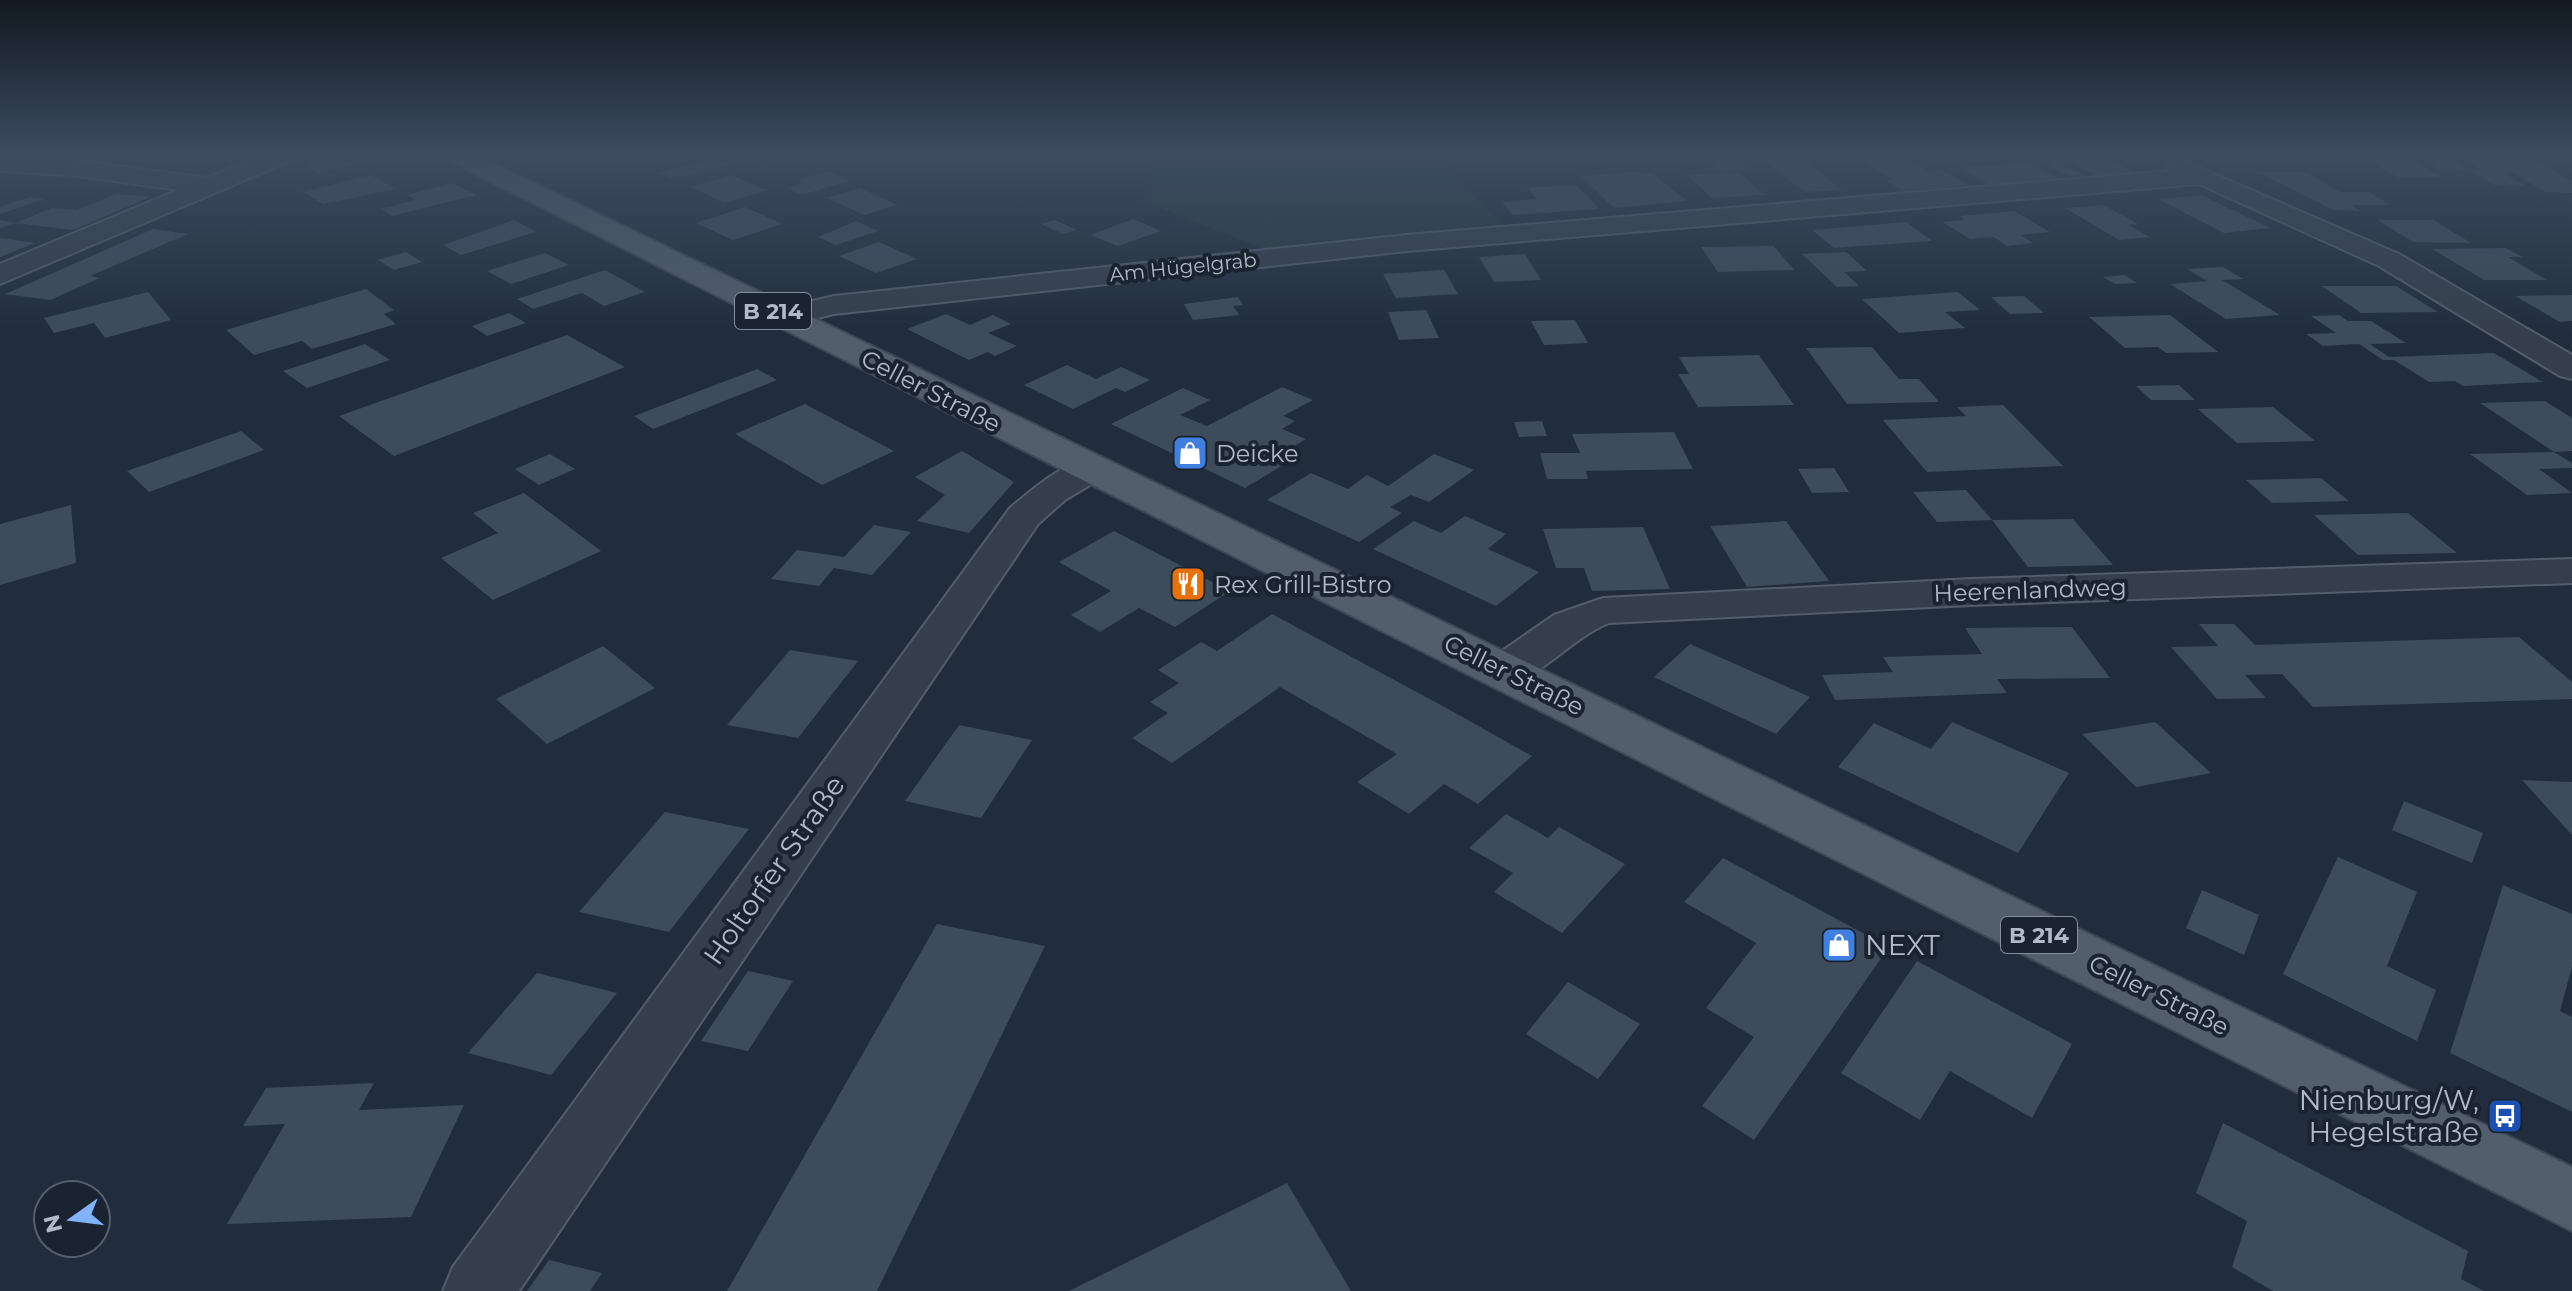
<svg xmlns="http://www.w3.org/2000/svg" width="2572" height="1291" viewBox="0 0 2572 1291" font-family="Montserrat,sans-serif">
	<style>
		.green { fill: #233a3d }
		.building { fill: #3d4b5b }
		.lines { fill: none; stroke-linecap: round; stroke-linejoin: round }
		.minor-casing { stroke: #535d6a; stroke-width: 4 }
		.primary-casing { stroke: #3e4855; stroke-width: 4 }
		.minor { fill: #353f4c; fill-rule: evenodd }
		.primary { fill: #535e6c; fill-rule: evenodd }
		.labels { text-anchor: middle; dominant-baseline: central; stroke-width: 8; stroke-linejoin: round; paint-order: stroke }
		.far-street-label { font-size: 20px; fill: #b0bac8; stroke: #1a2431 }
		.shield { fill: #1a2431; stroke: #838d9b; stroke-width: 2 }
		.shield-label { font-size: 22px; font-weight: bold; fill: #b0bac8 }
		.street-label { font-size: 24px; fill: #b0bac8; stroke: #1a2431 }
		.poi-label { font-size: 24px; fill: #b0bac8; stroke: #1a2431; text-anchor: start }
		.near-street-label { font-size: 28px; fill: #b0bac8; stroke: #1a2431 }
		.near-poi-label { font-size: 28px; fill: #b0bac8; stroke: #1a2431; text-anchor: start }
	</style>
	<rect width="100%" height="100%" fill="#212d3c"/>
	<polygon class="green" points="1161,154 1431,154 1506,227 1268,251 1143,201"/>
	<g class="building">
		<polygon points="325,154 392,154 392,155 318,173 304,164 331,158"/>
		<polygon points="566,154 583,154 592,158 559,166 544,160"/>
		<polygon points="1695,154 1729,154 1752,168 1723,172"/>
		<polygon points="1899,154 1929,172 1942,170 1968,185 1904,191 1886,180 1894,180 1856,156"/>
		<polygon points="2042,154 2098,154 2135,172 2097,176 2072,163 2062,164 2083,175 2069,176 2042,162 2055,160"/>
		<polygon points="2263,154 2299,154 2312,163 2275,162"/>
		<polygon points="2360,154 2401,154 2443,178 2399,178"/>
		<polygon points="2455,154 2527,156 2572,181 2572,193 2546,192 2514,173 2503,173 2525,186 2494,185 2472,171 2441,170 2424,160 2454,161 2469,170 2483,170"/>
		<polygon points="716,158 732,164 673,179 660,173"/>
		<polygon points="1799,158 1817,170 1842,190 1805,192 1763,160"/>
		<polygon points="2027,162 2058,178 1989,185 1960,168"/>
		<polygon points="828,171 849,181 802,195 787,188 803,183 797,180"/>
		<polygon points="1629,172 1651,173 1687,201 1614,208 1581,176"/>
		<polygon points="1738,172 1765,195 1712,198 1687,175"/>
		<polygon points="2258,172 2305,172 2340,192 2369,192 2390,205 2352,205 2361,211 2333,210"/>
		<polygon points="371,175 395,189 323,204 303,192"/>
		<polygon points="731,175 767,190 725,203 691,187"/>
		<polygon points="452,183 476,195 392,216 380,209 416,200 407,195"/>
		<polygon points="1576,185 1599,209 1513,215 1502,202 1537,199 1527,188"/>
		<polygon points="860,188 897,205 864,215 827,198"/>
		<polygon points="116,194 150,197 73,230 15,223 0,228 0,220 15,223 52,208 77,210"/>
		<polygon points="2202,195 2270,228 2224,233 2158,199"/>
		<polygon points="30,197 44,199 0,214 0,207"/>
		<polygon points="2104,205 2138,224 2129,225 2150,237 2119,240 2065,208"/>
		<polygon points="745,207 782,224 733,240 696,223"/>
		<polygon points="2014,211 2050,232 2020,235 2033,243 2007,246 1994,237 1970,239 1942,222 1965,220 1960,216"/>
		<polygon points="1133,219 1161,231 1118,246 1090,235"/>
		<polygon points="514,220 536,232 461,255 443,245"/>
		<polygon points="1055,220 1077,230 1063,234 1041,224"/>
		<polygon points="2378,220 2434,220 2471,243 2413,242"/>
		<polygon points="856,221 878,231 836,245 818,237"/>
		<polygon points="1906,222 1932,241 1834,248 1812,230"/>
		<polygon points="153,229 188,234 90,276 100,278 50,300 5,294"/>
		<polygon points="0,238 35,243 0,257"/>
		<polygon points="879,242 917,259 876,273 839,256"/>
		<polygon points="1774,246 1794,270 1718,272 1701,247"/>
		<polygon points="2506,248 2522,257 2508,257 2547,280 2484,280 2432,249"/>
		<polygon points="406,252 422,262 394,270 378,260"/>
		<polygon points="1846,252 1867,271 1844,272 1859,286 1837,287 1802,254"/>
		<polygon points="545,253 569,265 511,284 487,271"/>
		<polygon points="1525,254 1541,280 1494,282 1479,257"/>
		<polygon points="2223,267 2243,279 2222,280 2280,315 2226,319 2170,284 2207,281 2187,269"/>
		<polygon points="605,270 645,292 604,306 582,293 533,309 517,299"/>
		<polygon points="1444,270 1458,294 1396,298 1383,274"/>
		<polygon points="2125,275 2137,283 2115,284 2103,277"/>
		<polygon points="2322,286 2396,286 2438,312 2361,313"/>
		<polygon points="366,289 394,310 384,314 396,324 312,349 302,341 254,355 226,330"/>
		<polygon points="148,292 171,320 105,338 94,323 54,333 44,318"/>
		<polygon points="1958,292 1980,310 1945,312 1965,328 1899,333 1862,299"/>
		<polygon points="2572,295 2572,321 2560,322 2515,296"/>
		<polygon points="2024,296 2044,313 2010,314 1991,297"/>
		<polygon points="1238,297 1243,305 1233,306 1239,315 1193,320 1184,304"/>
		<polygon points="1426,310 1439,338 1399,340 1388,312"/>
		<polygon points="509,313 526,323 487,336 472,326"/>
		<polygon points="946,314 970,325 993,315 1011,324 988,333 1017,346 995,356 988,352 969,360 907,329"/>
		<polygon points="2170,315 2218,352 2166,353 2158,347 2125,348 2089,317"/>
		<polygon points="2339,315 2348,321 2371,321 2406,343 2370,344 2389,357 2494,353 2543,382 2463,386 2455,381 2429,382 2394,360 2383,360 2359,344 2323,346 2306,334 2336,333 2311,316"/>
		<polygon points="1575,320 1588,343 1544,345 1531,321"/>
		<polygon points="567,335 625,367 394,456 339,416"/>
		<polygon points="365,344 390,360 307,388 283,371"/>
		<polygon points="1872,347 1899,379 1919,379 1939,402 1847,404 1806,348"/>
		<polygon points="1759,355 1794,405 1698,407 1678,374 1689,374 1679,357"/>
		<polygon points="1067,365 1096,379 1121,367 1150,380 1125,392 1116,388 1073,409 1024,385"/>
		<polygon points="757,369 777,380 653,429 634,416"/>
		<polygon points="2179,385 2195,400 2151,400 2136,386"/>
		<polygon points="1282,387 1313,400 1283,416 1295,421 1282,429 1306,439 1276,457 1288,462 1245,488 1111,424 1183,388 1210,400 1180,415 1207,426"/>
		<polygon points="2545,401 2572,418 2572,451 2554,452 2572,463 2572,468 2539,469 2572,493 2527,495 2470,454 2554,452 2480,403"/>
		<polygon points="805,404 894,451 822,485 735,434"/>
		<polygon points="2003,405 2063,466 1927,472 1883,420 1966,416 1957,407"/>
		<polygon points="2273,407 2315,441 2237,443 2198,409"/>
		<polygon points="1542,421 1547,436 1519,437 1514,422"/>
		<polygon points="241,431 264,450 149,492 127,471"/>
		<polygon points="1674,432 1693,469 1586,471 1588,479 1547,479 1540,453 1580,453 1572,434"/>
		<polygon points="962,451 1014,482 969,533 917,521 945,495 915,477"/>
		<polygon points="550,454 575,469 539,485 515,469"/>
		<polygon points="1434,454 1474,470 1429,502 1411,495 1390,507 1402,513 1359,542 1267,500 1311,473 1348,489 1367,475 1388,486"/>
		<polygon points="1834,468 1849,492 1812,493 1798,469"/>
		<polygon points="2321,478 2349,501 2272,503 2246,480"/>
		<polygon points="1966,490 1992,520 2073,519 2113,565 2028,567 1992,520 1937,522 1913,492"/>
		<polygon points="524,493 601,551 493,600 441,558 498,533 473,513"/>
		<polygon points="71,505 76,563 0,585 0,524"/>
		<polygon points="2408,513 2457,553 2358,555 2314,515"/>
		<polygon points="1465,516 1506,534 1488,549 1539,572 1496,606 1373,549 1414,521 1441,533"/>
		<polygon points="1786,521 1829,581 1747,587 1710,526"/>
		<polygon points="874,525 911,532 872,575 834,568 819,586 771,579 797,550 844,557"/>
		<polygon points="1643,527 1670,589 1592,591 1584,568 1556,568 1543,529"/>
		<polygon points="1114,531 1230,591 1175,627 1139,608 1100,632 1071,615 1111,591 1059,562"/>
		<polygon points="1272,614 1450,710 1532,756 1478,804 1444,784 1409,814 1357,782 1397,754 1280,687 1172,763 1132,738 1168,713 1150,702 1179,683 1158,670 1201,642 1217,651"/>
		<polygon points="2199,624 2234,624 2255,645 2519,637 2572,682 2572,699 2313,707 2282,674 2245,675 2266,698 2217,699 2171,647 2218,646"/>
		<polygon points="2072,627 2110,678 1997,679 2007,693 1835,700 1822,675 1893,672 1883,657 1982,654 1965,628"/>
		<polygon points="1690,644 1810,697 1776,734 1654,677"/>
		<polygon points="603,646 655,688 547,744 496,699"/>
		<polygon points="790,650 858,661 798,738 727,725"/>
		<polygon points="1952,722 2069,773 2018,853 1838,767 1874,723 1931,749"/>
		<polygon points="2155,722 2211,773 2136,787 2082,734"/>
		<polygon points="959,725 1032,740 981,818 905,801"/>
		<polygon points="2522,780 2572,782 2572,835"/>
		<polygon points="2404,801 2483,833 2472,863 2392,830"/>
		<polygon points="665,812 749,829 669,932 579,912"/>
		<polygon points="1506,814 1548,838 1559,827 1625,864 1562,933 1494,892 1513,873 1469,848"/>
		<polygon points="2338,857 2417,892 2387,966 2436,990 2417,1041 2283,974"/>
		<polygon points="1723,858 1889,947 1754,1140 1702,1106 1754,1037 1706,1008 1756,943 1684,902"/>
		<polygon points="2503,885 2572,914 2572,967 2560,1011 2572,1017 2572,1112 2450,1053"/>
		<polygon points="2202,890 2259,915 2244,955 2186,928"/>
		<polygon points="937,924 1045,946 877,1291 727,1291"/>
		<polygon points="1917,961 2072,1044 2032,1118 1950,1071 1920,1120 1841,1073"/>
		<polygon points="748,971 793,981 748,1051 701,1041"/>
		<polygon points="537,973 617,993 551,1075 468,1053"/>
		<polygon points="1568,982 1640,1024 1598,1079 1526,1034"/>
		<polygon points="374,1083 359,1110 464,1105 411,1217 227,1224 285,1124 243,1126 266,1088"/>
		<polygon points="2223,1123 2468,1251 2461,1279 2484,1291 2273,1291 2232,1267 2247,1221 2196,1193"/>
		<polygon points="1287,1183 1351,1291 1069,1291"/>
		<polygon points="549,1260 602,1273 590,1291 527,1291"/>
	</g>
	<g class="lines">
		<defs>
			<g id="minor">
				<polygon points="266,154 298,154 295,159 0,284 0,264 178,190 78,176 0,171 0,157 78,161 207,178"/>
				<polygon points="2177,158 2399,254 2572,355 2572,379 2560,376 2379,266 2199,184 1407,251 834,314 785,326 774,324 770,317 774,310 834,296 1407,235 2170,171 2165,165"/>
				<path d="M1090 458 1103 461 1108 469 1103 477 1065 500 1038 524 519 1291H443L453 1267 1010 508C1034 488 1059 466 1090 458Z"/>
				<path d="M2572 559V583L1971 605 1609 623C1573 638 1551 667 1520 680 1509 685 1500 683 1489 680L1483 670 1489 660 1554 615 1603 598 1971 579Z"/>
			</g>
			<polygon id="primary" points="443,154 474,154 2572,1167 2572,1231 446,159"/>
		</defs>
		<use href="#minor" class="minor-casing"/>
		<use href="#primary" class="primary-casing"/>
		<use href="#minor" class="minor"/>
		<use href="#primary" class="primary"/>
	</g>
	<linearGradient id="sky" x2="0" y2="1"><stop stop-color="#121921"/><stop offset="0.46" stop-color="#3d4c61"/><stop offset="1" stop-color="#3d4c61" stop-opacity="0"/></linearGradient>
	<rect width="2572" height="334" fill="url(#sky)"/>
	<defs>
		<symbol id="shop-square" viewBox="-11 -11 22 22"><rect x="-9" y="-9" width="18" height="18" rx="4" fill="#3f7fe0" stroke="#1a2431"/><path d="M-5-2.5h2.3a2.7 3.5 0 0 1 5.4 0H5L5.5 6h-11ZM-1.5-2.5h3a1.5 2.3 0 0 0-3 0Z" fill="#fff"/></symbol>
		<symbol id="restaurant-square" viewBox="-11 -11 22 22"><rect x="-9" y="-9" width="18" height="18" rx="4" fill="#e8710a" stroke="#1a2431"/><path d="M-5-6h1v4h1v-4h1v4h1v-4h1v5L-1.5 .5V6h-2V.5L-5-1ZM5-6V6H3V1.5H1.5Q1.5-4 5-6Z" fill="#fff"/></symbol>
		<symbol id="bus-square" viewBox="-11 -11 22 22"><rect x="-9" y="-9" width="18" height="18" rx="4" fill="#1a4fb4" stroke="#1a2431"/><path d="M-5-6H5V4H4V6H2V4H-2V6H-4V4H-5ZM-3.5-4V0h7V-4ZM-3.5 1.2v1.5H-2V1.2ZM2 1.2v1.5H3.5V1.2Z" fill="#fff"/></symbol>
	</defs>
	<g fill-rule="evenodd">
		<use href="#shop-square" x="1170" y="433" width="40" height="40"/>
		<use href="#restaurant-square" x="1168" y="564" width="40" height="40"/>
		<use href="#shop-square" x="1819" y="925" width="40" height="40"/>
		<use href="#bus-square" x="2485" y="1096" width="40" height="40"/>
	</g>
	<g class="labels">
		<g class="far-street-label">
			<text transform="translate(1183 267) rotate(-6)">Am Hügelgrab</text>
		</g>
		<g class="shield">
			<rect x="735" y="293" width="76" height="36" rx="6"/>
			<rect x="2001" y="917" width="76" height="36" rx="6"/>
		</g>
		<g class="shield-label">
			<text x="773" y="311">B 214</text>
			<text x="2039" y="935">B 214</text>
		</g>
		<g class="street-label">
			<text transform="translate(931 391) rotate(27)">Celler Straße</text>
			<text transform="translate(2030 590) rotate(-2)">Heerenlandweg</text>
			<text transform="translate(1514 675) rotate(26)">Celler Straße</text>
			<text transform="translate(2159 995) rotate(26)">Celler Straße</text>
		</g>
		<g class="poi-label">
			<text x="1216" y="453">Deicke</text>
			<text x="1214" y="584">Rex Grill-Bistro</text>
		</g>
		<g class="near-street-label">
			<text transform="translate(774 870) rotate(-55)">Holtorfer Straße</text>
		</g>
		<g class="near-poi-label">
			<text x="1865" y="945">NEXT</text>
			<text x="2479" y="1100" text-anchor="end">Nienburg/W,<tspan x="2479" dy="32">Hegelstraße</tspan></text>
		</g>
	</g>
	<g transform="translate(72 1219) rotate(256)"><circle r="38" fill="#1a2431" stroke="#56606d" stroke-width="2"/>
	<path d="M0-6L14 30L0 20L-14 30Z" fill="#80b2fd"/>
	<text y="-12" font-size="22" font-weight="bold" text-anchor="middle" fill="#b0bac8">N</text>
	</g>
</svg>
